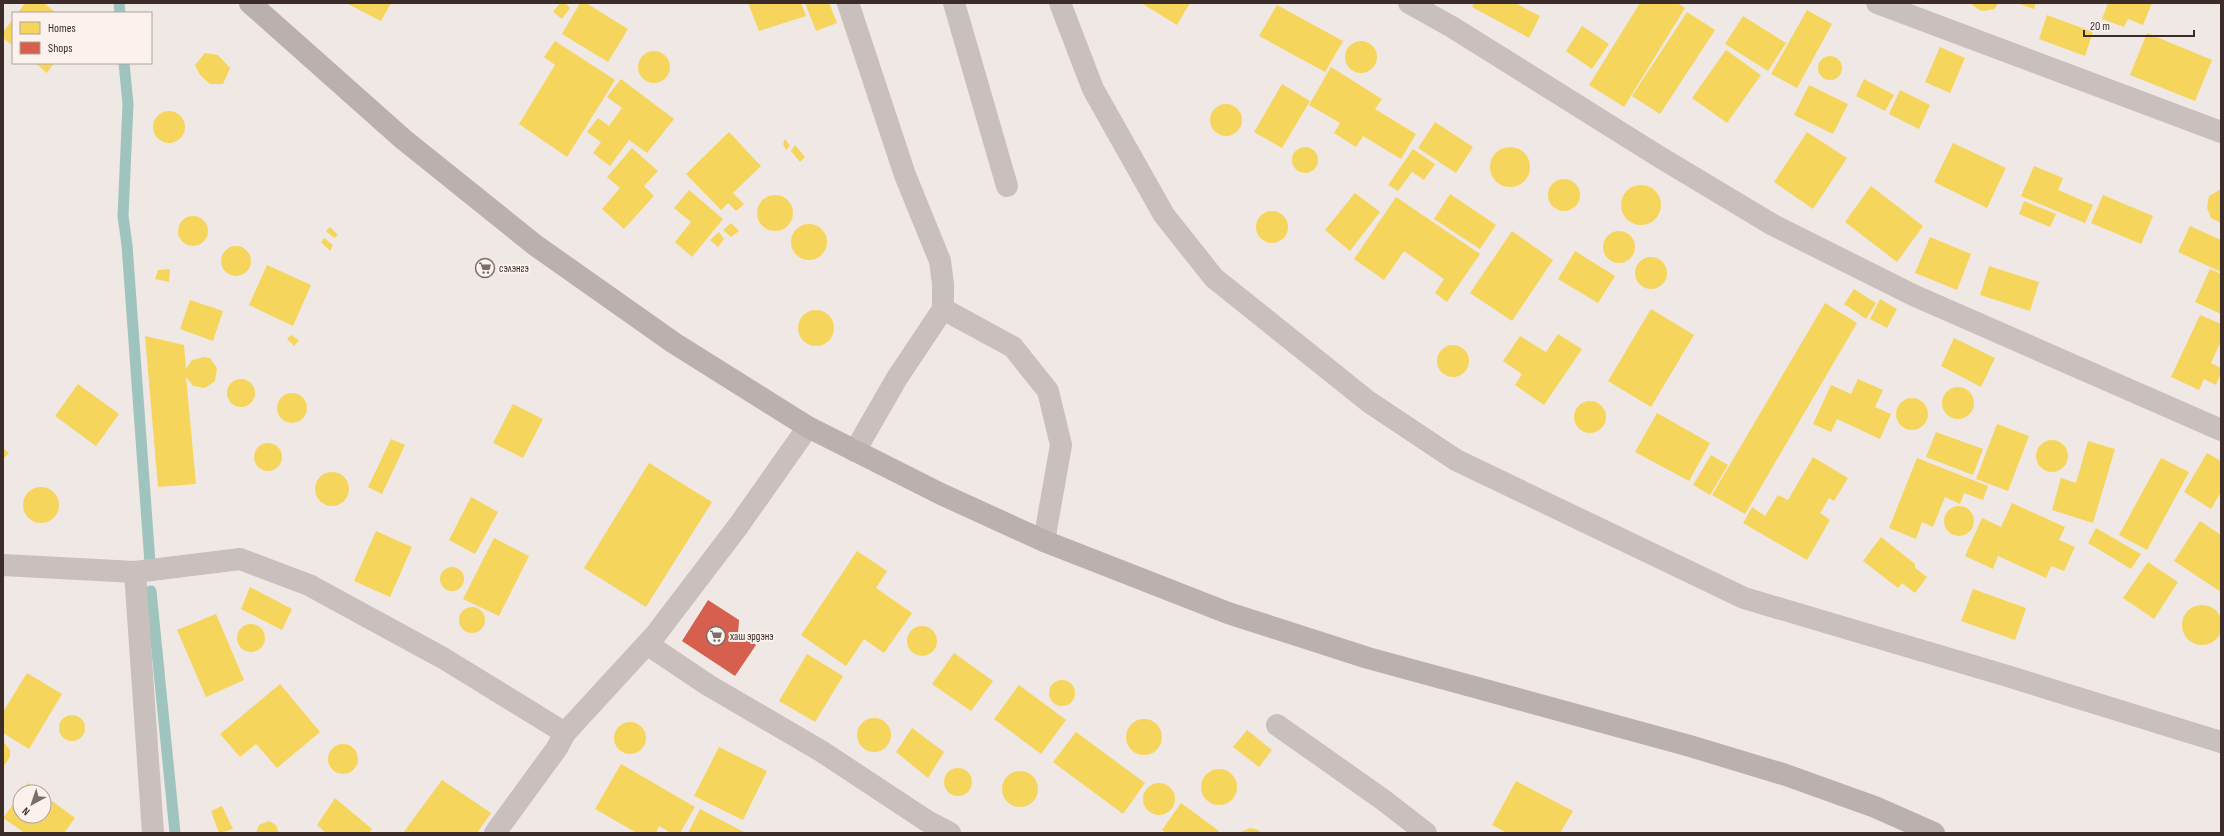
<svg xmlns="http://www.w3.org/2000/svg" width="2224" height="836" viewBox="0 0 2224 836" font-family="'Sofia Sans Condensed',sans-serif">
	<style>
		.homes { fill: #f6d55c }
		.shops { fill: #d6604d }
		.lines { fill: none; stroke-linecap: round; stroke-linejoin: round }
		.stream { stroke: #9fc4bd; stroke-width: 11 }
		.lane { stroke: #c9c0bd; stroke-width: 22 }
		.street { stroke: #c9c0bd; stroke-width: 22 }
		.secondary { stroke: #bab0ad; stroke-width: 22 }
		.labels { text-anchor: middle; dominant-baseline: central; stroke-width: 4; stroke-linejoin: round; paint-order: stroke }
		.poi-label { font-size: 11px; fill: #3b2c2a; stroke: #fbf2ed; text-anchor: start }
	</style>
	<rect width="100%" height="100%" fill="#f0e8e4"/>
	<g class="homes">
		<polygon points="25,3 44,3 56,13 18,13"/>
		<polygon points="346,3 391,3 381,21"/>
		<polygon points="560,3 565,3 570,8 562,19 553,12"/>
		<polygon points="580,3 586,3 628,29 608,62 562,34"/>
		<polygon points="748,3 801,3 806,16 759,31"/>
		<polygon points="805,3 829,3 837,23 816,31"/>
		<polygon points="1141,3 1190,3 1177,25"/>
		<polygon points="1474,3 1515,3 1540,16 1529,38 1472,7"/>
		<polygon points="1640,3 1677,3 1685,8 1624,107 1589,85"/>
		<polygon points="1970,3 1999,3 1994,9 1984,11 1979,10"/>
		<polygon points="2017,3 2036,3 2034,9"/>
		<polygon points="2108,3 2152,3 2143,25 2128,19 2124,27 2102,19"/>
		<polygon points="1277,5 1343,41 1325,72 1259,36"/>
		<polygon points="1807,10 1832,24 1797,88 1771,74"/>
		<polygon points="1687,12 1715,30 1660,114 1632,96"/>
		<polygon points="2047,15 2093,32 2085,56 2039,39"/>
		<polygon points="1743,16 1786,43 1768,71 1725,44"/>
		<polygon points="13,19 13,46 3,38 3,32"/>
		<polygon points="1582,26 1609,44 1592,69 1566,51"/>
		<polygon points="2147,33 2212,60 2195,101 2130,75"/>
		<polygon points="555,41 615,80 567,157 519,124 555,65 544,57"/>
		<circle cx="1361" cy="57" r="16"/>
		<polygon points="1940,47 1965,58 1950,93 1925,82"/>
		<polygon points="1726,50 1761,75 1727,123 1692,98"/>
		<circle cx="654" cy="67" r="16"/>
		<polygon points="205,53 218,55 230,68 223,84 210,84 200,75 195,65"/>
		<circle cx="1830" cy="68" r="12"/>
		<polygon points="35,63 54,63 47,73"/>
		<polygon points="1331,67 1382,99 1375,109 1416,134 1401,159 1363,136 1356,147 1334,133 1340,123 1309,105"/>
		<polygon points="621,79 674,119 647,153 629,140 610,166 593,153 601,142 587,132 598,118 609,126 622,108 607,97"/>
		<polygon points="1864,79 1894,95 1885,111 1856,96"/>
		<polygon points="1282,84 1310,101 1282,148 1254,132"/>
		<polygon points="1809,85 1848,104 1833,134 1794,115"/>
		<polygon points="1900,90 1930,105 1919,129 1889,114"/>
		<circle cx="1226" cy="120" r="16"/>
		<circle cx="169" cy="127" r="16"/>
		<polygon points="1435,122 1473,147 1456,173 1418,148"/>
		<polygon points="729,132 761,166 733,193 744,204 736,211 728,203 721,210 686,174"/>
		<polygon points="1807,132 1847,158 1813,209 1774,182"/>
		<polygon points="785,139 790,146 786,150 783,144"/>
		<polygon points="1953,143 2006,168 1987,208 1934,182"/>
		<polygon points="795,145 805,157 800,162 791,151"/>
		<circle cx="1305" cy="160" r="13"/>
		<circle cx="1510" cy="167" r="20"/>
		<polygon points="632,148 658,171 644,186 654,196 624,229 602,209 620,188 607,177"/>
		<polygon points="1413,149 1435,164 1424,180 1412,172 1398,191 1388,185"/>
		<polygon points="2034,166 2063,178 2058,190 2093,205 2085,223 2021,196"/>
		<circle cx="1564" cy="195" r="16"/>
		<circle cx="1641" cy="205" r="20"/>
		<polygon points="1871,186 1923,226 1897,262 1845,222"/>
		<polygon points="2221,189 2221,223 2211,218 2207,208 2209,196"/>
		<polygon points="689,190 723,219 692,257 675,242 691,222 674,208"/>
		<polygon points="1355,193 1380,212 1350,251 1325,230"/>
		<polygon points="1450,194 1496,225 1480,249 1434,219"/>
		<polygon points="2103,195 2153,216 2141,244 2091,223"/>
		<circle cx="775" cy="213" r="18"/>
		<polygon points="1396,197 1480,254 1447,302 1435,293 1444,279 1404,251 1384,280 1354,259"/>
		<polygon points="2024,201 2056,214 2050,227 2019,214"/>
		<circle cx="1272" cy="227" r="16"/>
		<circle cx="193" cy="231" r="15"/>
		<polygon points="731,223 739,231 731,237 723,230"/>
		<circle cx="809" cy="242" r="18"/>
		<polygon points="2190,226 2221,240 2221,272 2178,252"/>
		<polygon points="330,227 338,235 334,238 326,231"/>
		<polygon points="1512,231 1553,260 1512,321 1470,293"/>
		<circle cx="1619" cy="247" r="16"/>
		<polygon points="719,232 724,239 718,247 710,240"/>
		<polygon points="1930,237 1971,254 1957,290 1915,273"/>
		<polygon points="324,238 333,245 330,251 321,242"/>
		<circle cx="236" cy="261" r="15"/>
		<polygon points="1575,251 1615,276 1598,303 1558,279"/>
		<circle cx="1651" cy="273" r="16"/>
		<polygon points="267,265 311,285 293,326 249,305"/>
		<polygon points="1989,266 2039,282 2030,311 1980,295"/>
		<polygon points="170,269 169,282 155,279 158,270"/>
		<polygon points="2210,269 2221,274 2221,314 2195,302"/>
		<polygon points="1854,289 1876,303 1866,319 1844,304"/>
		<polygon points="1880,299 1897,309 1887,328 1870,319"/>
		<polygon points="190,300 223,311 213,341 180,329"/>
		<polygon points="1825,303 1857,323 1745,514 1712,495"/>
		<polygon points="1651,309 1694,335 1651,407 1608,381"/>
		<circle cx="816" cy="328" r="18"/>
		<polygon points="2200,315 2221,324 2221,341 2211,363 2221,368 2221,373 2216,385 2204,379 2199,390 2171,377"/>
		<polygon points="1558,334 1582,349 1544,405 1515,385 1522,374 1503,361 1520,336 1546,352"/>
		<polygon points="291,335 299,340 294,346 287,339"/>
		<polygon points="145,336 184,345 186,369 192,360 204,357 210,358 217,368 215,381 205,388 193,386 186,377 196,484 158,487"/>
		<polygon points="1954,338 1995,358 1981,387 1941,366"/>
		<circle cx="1453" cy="361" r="16"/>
		<polygon points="1858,379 1883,390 1875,407 1891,414 1880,439 1837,419 1831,432 1813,424 1831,385 1851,394"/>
		<circle cx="241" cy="393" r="14"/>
		<polygon points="78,384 119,414 96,446 55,416"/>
		<circle cx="1958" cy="403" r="16"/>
		<circle cx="292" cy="408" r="15"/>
		<circle cx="1912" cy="414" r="16"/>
		<circle cx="1590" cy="417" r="16"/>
		<polygon points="513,404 543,419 523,458 493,443"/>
		<polygon points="1657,413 1710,443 1689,481 1635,452"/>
		<polygon points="1997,424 2029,436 2008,491 1976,479"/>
		<polygon points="1936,432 1983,449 1973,475 1926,457"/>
		<polygon points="391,439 405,445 382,494 368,487"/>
		<circle cx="2052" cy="456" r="16"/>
		<polygon points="2088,441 2115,449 2093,523 2052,510 2061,478 2076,483"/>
		<circle cx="268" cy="457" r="14"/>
		<polygon points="3,448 9,453 3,459"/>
		<polygon points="2207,453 2221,461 2221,492 2211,509 2184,492"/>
		<polygon points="1711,455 1728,465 1710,495 1693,485"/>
		<polygon points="1813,457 1848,478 1834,501 1829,498 1820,513 1830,520 1807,560 1743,523 1752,507 1765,516 1778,495 1788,500"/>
		<polygon points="1917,458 1988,486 1983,500 1964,493 1960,504 1945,497 1933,527 1922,522 1916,539 1889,528"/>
		<polygon points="2161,458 2189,472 2147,550 2119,535"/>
		<polygon points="649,463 712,502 646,607 584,568"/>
		<circle cx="332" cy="489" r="17"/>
		<circle cx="41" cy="505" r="18"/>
		<polygon points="471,497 498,512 475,554 449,540"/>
		<polygon points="2012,503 2065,527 2059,540 2075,547 2064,571 2051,566 2046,578 1998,556 1993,569 1965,556 1982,518 2001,527"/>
		<circle cx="1959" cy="521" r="15"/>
		<polygon points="2200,521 2221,535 2221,592 2174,561"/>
		<polygon points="2096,528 2141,554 2131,569 2088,543"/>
		<polygon points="376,531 412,547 390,597 354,581"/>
		<polygon points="1881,537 1915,564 1915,568 1927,577 1915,593 1902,583 1898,588 1863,561"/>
		<polygon points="494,538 529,556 499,616 463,599"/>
		<polygon points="857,551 887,571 876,588 912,613 884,653 864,639 846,666 801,635"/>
		<polygon points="2148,562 2178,582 2154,619 2123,598"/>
		<circle cx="452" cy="579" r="12"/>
		<polygon points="250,587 292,609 282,630 241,609"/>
		<polygon points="1973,589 2026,608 2015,640 1961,621"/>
		<circle cx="2202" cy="625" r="20"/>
		<circle cx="472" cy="620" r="13"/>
		<polygon points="216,614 244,680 206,697 177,630"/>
		<circle cx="251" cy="638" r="14"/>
		<circle cx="922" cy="641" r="15"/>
		<polygon points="954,653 993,681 971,711 932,684"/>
		<polygon points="807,654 843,676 815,722 779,701"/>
		<polygon points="27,673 62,694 29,749 3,733 3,712"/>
		<circle cx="1062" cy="693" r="13"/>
		<polygon points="280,684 320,732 277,768 256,744 240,757 220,734"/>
		<polygon points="1019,685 1066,720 1041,754 994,719"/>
		<circle cx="72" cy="728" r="13"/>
		<circle cx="874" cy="735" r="17"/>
		<circle cx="1144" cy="737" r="18"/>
		<circle cx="630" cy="738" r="16"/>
		<polygon points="912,728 944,752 928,778 896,752"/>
		<polygon points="1247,730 1272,750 1259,767 1233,747"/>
		<polygon points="1076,732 1145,783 1123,814 1053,762"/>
		<polygon points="3,741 10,750 10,757 3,767"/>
		<circle cx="343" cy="759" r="15"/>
		<polygon points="719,747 767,771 743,820 694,796"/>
		<polygon points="621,764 695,807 680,833 671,833 659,826 656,833 637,833 595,809"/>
		<circle cx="958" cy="782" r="14"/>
		<circle cx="1219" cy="787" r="18"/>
		<circle cx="1020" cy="789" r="18"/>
		<polygon points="442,780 491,813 477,833 403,833"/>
		<polygon points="1516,781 1573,811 1560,833 1507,833 1492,825"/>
		<polygon points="28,783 40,792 22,792"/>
		<circle cx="1159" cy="799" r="16"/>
		<polygon points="20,795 20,816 44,816 44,795 75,818 64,833 25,833 3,818"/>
		<polygon points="335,798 372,829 369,833 326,833 317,825"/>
		<polygon points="1181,803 1219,831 1217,833 1166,833 1162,830"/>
		<polygon points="222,806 233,829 219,833 211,811"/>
		<polygon points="700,809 746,833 688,833"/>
		<polygon points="269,821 276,825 279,833 256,833 259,825"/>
		<polygon points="1250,828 1256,829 1263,833 1238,833"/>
	</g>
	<polygon class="shops" points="708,600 739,620 738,633 756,645 735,676 682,641"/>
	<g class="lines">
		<g class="stream">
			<polyline points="119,3 120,13"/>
			<polyline points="124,63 128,104 123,216 127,245 150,563"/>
			<polyline points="151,591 175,833"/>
		</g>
		<polyline class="lane" points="954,3 1007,186"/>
		<g class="street">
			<polyline points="848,3 905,175 940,261 943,284 943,309 897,378 855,451"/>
			<polyline points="1060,3 1093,89 1164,215 1214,278 1369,402 1456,460 1744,598 2004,675 2221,742"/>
			<polyline points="1409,3 1452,27 1658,156 1773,225 1913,295 2221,430"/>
			<polyline points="1877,3 2221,132"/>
			<polyline points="943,309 1013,347 1048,391 1061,445 1044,541"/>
			<polyline points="3,565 135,572 240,559 309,585 443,658 565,733"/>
			<polyline points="135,572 153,833"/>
			<polyline points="647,644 708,685 821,751 927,821 950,833"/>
			<polyline points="1277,725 1382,799 1426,833"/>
			<polyline points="495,833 557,748 565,733 656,634 739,525 808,427"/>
		</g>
		<polyline class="secondary" points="250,3 403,139 535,245 674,343 808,427 941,494 1044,541 1228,613 1368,658 1690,746 1786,775 1875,807 1934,833"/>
	</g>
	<defs>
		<symbol id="supermarket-ring" viewBox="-11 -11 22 22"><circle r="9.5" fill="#fbf2ed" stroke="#7a6e6b" stroke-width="1.5"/><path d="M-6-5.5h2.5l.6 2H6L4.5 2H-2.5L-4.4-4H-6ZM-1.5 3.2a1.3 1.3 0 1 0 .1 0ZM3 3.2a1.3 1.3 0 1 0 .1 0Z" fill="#7a6e6b"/></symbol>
	</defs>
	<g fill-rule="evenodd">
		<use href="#supermarket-ring" x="474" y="257" width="22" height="22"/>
		<use href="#supermarket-ring" x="705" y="625" width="22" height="22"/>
	</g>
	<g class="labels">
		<g class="poi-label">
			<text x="499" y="268">сэлэнгэ</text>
			<text x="730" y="636">хаш эрдэнэ</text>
		</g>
	</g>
	<rect width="2224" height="836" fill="none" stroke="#3b2c2a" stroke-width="8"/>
	<rect x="12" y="12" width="140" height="52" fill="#fbf2ed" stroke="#aea39f"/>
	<rect x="20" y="22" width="20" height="12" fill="#f6d55c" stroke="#aea39f"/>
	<text x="48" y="32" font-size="12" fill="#3b2c2a">Homes</text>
	<rect x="20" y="42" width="20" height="12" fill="#d6604d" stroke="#aea39f"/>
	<text x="48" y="52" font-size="12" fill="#3b2c2a">Shops</text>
	<g transform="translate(32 804) rotate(220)"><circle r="19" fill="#fbf2ed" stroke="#aea39f"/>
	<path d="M0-3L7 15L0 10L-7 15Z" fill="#7a6e6b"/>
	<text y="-6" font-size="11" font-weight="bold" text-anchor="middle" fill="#3b2c2a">N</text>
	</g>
	<path d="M2084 30v6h110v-6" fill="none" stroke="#3b2c2a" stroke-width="2"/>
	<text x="2090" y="30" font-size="12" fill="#3b2c2a" stroke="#fbf2ed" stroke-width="3" paint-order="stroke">20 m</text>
</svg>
